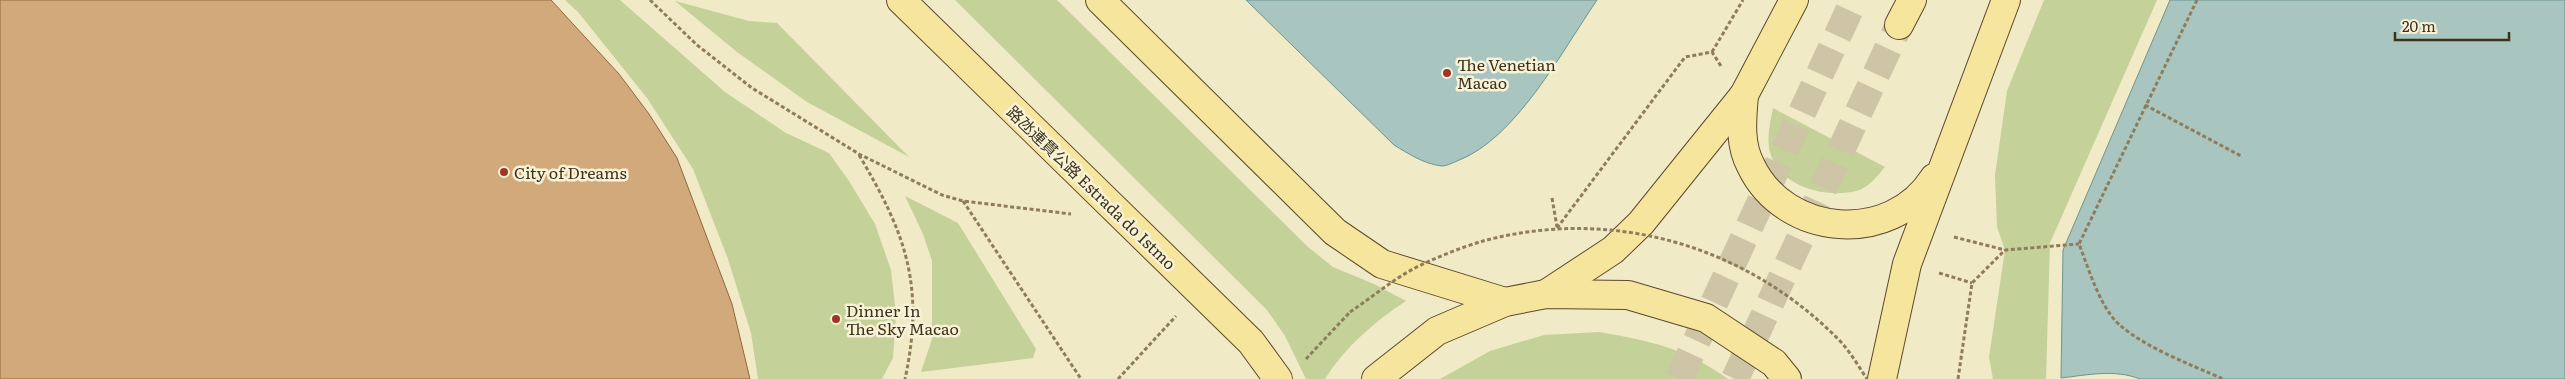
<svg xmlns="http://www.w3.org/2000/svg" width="2565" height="379" viewBox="0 0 2565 379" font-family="Literata,'Noto Sans SC',serif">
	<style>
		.green { fill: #c4d199 }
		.water { fill: #a8c5c0; stroke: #6d948f }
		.building { fill: #d2a97a; stroke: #8f683e }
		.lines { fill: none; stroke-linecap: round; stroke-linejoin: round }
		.major-tunnel { stroke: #cdc5a5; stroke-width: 28; stroke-dasharray: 28 14; stroke-linecap: butt }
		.major-casing { stroke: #5c492e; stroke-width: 30 }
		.path { stroke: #8f7c5a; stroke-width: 3; stroke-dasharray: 4 2.5; stroke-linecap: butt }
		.major { stroke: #f6e59d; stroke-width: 28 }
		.path-bridge { stroke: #8f7c5a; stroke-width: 3; stroke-dasharray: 4 2.5; stroke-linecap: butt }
		.poi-dot { fill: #a23426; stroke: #f8f2d7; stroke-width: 2 }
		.labels { text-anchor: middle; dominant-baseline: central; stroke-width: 5; stroke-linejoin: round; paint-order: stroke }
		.poi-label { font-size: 16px; fill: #3e321f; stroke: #f8f2d7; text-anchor: start }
		.street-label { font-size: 16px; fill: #3e321f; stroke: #f8f2d7 }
	</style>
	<rect width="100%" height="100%" fill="#f1eac6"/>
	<g class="green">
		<polygon points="565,0 620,0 725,92 786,133 829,153 849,181 875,224 891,270 896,315 893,358 882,379 758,379 751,333 728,259 693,169 647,98 578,12"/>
		<path d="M955 0H1057L1308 247 1333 267 1374 284 1406 301C1374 322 1345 347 1325 379H1306L1285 336 1267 310Z"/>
		<polygon points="2044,0 2157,0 2050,243 2046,379 1993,379 1989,357 2005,250 1997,227 1995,175 2007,91"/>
		<polygon points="675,1 749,21 777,23 909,157 807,102 737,52"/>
		<path d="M1773 108 1885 167C1877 176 1869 188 1856 191 1826 198 1785 188 1772 158 1765 142 1770 124 1773 108Z"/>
		<polygon points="905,196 958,223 1036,349 1033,358 921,372 932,339 932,261 923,234"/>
		<path d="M1599 332C1651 341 1685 348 1728 379H1440L1490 351 1544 335Z"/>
	</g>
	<g class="water">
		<path d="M1246 0H1597C1562 51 1516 139 1457 161 1452 163 1447 166 1442 166 1424 164 1409 154 1394 145Z"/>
		<path d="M2170 0H2565V379H2140C2115 369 2087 375 2061 378L2063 250Z"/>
	</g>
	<g class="building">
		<polygon points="0,0 330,0 349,7 426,62 470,109 504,157 529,202 546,245 568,319 580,379 0,379"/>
		<polygon points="0,0 551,0 619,74 649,114 677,158 732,304 750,379 0,379"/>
	</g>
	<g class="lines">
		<g class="major-tunnel">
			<polyline points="1679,379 1854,0"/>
			<polyline points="1735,379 1899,25"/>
		</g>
		<defs>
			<g id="major">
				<polyline points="901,0 1251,342 1278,379"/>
				<polyline points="1100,0 1335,232 1382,264 1505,302"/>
				<polyline points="1899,25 1912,0"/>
				<path d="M1744 95C1742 119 1739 144 1751 166 1785 237 1891 246 1934 178"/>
				<polyline points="1546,294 1613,250 1641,223 1744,95 1794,0"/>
				<polyline points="1376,379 1437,331 1505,302 1546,294 1628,295 1706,318 1774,363 1787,379"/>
				<polyline points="1882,379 1907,264 2006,0"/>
			</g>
		</defs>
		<use href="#major" class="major-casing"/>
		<g class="path">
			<polyline points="650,0 697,45 752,88 859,154 942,195 963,201 1071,214"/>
			<path d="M2197 0 2079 244C2088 267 2096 294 2110 314 2129 342 2192 365 2223 379"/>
			<polyline points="1712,52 1743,0"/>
			<polyline points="2145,105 2241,156"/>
			<path d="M859 155C906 234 925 286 905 379"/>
			<polyline points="1552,198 1557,227"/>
			<polyline points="963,201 1081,379"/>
			<polyline points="1557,228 1685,57 1712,52 1721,66"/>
			<polyline points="1954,237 2005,250 2079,244"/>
			<polyline points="1939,273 1972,283"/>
			<polyline points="1306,359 1350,312"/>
			<polyline points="1118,379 1176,316"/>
			<polyline points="1958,379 1972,283 2005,250"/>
		</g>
		<use href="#major" class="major"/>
		<path class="path-bridge" d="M1350 312C1371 298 1391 281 1413 269 1432 259 1462 247 1483 241 1613 206 1748 246 1841 342 1851 353 1859 367 1867 379"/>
	</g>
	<g class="poi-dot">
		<circle cx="1447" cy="73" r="5"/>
		<circle cx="504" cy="172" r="5"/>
		<circle cx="836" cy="319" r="5"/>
	</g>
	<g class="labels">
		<g class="poi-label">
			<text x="1457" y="64">The Venetian<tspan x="1457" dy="18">Macao</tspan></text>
			<text x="514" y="172">City of Dreams</text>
			<text x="846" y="310">Dinner In<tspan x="846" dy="18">The Sky Macao</tspan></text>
		</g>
		<g class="street-label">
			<text transform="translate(1092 187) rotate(44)">路氹連貫公路 Estrada do Istmo</text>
		</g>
	</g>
	<path d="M2395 32v8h114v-8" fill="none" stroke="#3e321f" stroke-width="2.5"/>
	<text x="2402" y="32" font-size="15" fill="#3e321f" stroke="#f8f2d7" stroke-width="4" paint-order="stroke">20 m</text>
</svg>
